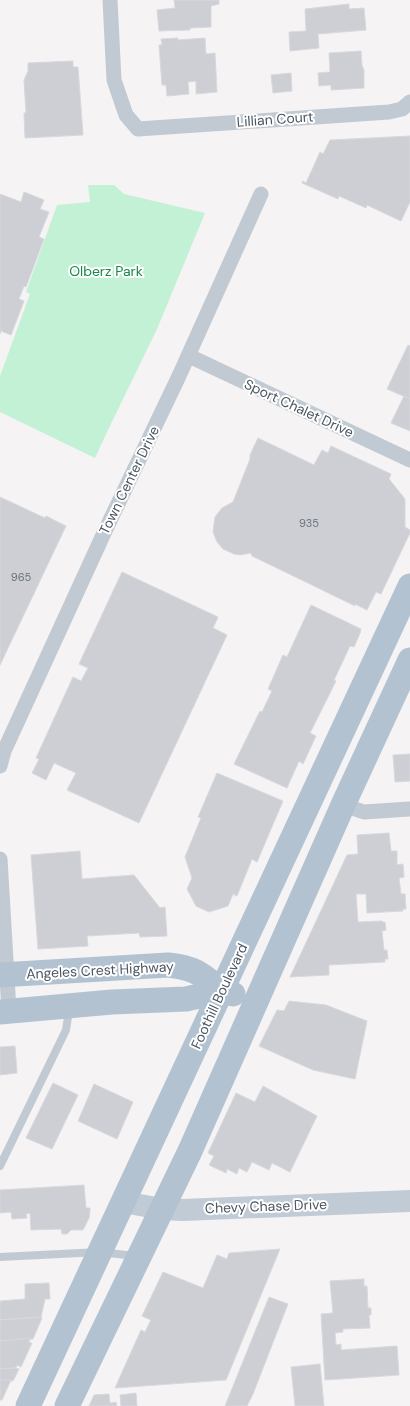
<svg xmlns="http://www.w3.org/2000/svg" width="410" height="1406" viewBox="0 0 410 1406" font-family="'DM Sans',sans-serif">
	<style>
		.green { fill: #c3f1d5 }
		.building { fill: #cdcfd5; stroke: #d7d9de }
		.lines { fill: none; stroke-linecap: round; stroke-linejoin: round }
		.lane { stroke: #c1cad2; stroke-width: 8 }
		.street { stroke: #c1cad2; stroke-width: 15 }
		.secondary { stroke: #c1cbd6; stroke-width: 22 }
		.primary { stroke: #b3c2d1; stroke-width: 25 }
		.labels { text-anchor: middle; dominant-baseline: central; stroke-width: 4; stroke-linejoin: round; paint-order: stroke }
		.number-label { font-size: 11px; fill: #6b747e }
		.street-label { font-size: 14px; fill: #4a5661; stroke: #fff }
		.park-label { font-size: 14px; fill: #17864f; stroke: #fff }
	</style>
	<rect width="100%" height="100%" fill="#f5f3f3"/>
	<polygon class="green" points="88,185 114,185 124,194 205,213 157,329 106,434 95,458 0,412 0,376 30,294 26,292 57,205 90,202"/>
	<g class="building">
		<polygon points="174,0 219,0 219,4 211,6 211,27 190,28 190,30 159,31 157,10 175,8"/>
		<polygon points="349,4 349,9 364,8 366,30 318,34 319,48 290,51 289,32 306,31 305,9"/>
		<polygon points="178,38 178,40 205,38 206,54 215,53 217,92 196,94 196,81 188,82 189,94 167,96 166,85 162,85 159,45 162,45 161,39"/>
		<polygon points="361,51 362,66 364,70 364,88 331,90 331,85 319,86 318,73 330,72 329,53"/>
		<polygon points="73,61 73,67 78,67 83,135 25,138 24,113 26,113 24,80 28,71 28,63"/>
		<polygon points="291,73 292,91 273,93 271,75"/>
		<polygon points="410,136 410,202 401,221 367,205 366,208 339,196 338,199 302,183 303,181 306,183 320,152 323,154 330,140"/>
		<polygon points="24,192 44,200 40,209 49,212 39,237 44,239 26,287 24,286 19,299 24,301 11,335 1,331 0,334 0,194 21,202"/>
		<polygon points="408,345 410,346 410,399 387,389"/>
		<polygon points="404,396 410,399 410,431 391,423"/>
		<polygon points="258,438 314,465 322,450 328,453 331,446 391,474 389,479 405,499 405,527 410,530 410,533 381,594 376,592 367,610 355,604 355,606 314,586 252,556 251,553 240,555 234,554 223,549 217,542 213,532 215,517 222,508 233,502 250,459 250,455"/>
		<polygon points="0,497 45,518 46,516 66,526 0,665"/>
		<polygon points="122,572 218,617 213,628 227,635 139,823 67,790 76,773 54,763 46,780 32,773 39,759 36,758 73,677 81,681 88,668 79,664"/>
		<polygon points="311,605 361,629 360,631 361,631 354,647 350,646 334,680 336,681 310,733 316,736 303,764 299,761 287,788 234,764 260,711 262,712 272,691 268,689 283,655 287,657"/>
		<polygon points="410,754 410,781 395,782 393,755"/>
		<polygon points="217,773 283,801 257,862 252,859 237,896 233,894 228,906 209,912 196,906 187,889 192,878 185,857 201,818 198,817"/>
		<polygon points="389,833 391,851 397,851 397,865 403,864 404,877 399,878 401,894 405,894 406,909 403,909 403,911 367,913 366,894 356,894 358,922 382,921 382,922 385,922 386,930 382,931 384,950 387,950 388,959 385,959 385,962 329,965 329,975 290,977 347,855 358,854 357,835"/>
		<polygon points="80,851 82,879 134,875 160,908 165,907 167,936 140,937 139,933 87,936 88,946 38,949 31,855"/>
		<polygon points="289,1001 326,1005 367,1021 355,1079 313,1070 259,1046 277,1010 284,1011"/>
		<polygon points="15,1046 17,1073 0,1075 0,1047"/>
		<polygon points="53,1083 78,1095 52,1149 26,1138"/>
		<polygon points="94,1084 133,1102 117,1139 78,1121"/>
		<polygon points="263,1086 317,1116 290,1172 272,1163 269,1170 252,1162 247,1172 239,1168 237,1174 227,1169 226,1173 209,1165 214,1156 208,1153 236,1093 255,1102"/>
		<polygon points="84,1185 86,1208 90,1208 90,1211 89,1218 83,1230 71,1230 67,1234 62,1234 61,1229 31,1230 30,1213 26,1214 27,1218 12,1219 11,1212 0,1213 0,1190"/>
		<polygon points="280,1249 226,1380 115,1388 141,1330 145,1332 151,1320 142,1316 163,1272 203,1288 217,1255 227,1259 229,1253"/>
		<polygon points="364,1279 364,1286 367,1286 368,1308 371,1308 371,1315 369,1315 370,1328 343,1329 343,1332 335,1333 336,1345 341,1344 341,1350 397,1346 399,1375 325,1380 321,1314 333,1313 330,1281"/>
		<polygon points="49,1283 50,1299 45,1299 41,1317 0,1320 0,1301 25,1299 25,1284"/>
		<polygon points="269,1297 288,1304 253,1394 247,1406 225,1406"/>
		<polygon points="41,1317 42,1318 33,1339 0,1341 0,1320"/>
		<polygon points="30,1338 29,1342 32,1343 21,1367 17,1365 16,1368 0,1369 0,1341"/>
		<polygon points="320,1364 324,1406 295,1406 291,1367"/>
		<polygon points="16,1368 19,1369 13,1381 0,1380 0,1369"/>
		<polygon points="0,1380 11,1380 2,1400 0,1400"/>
		<polygon points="136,1393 137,1406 121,1406 120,1395"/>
		<polygon points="109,1394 110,1403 116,1402 117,1406 89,1406 94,1395"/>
	</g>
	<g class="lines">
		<g class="lane">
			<polyline points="0,1166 66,1030 69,1010"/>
			<polyline points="0,1257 100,1252 135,1256"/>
		</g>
		<g class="street">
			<polyline points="110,0 114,80 126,115 138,129 389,112 402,109 410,102"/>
			<polyline points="189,356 410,460"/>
			<polyline points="0,766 4,751 104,533 179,376 261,194"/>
			<polyline points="343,805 364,812 410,809"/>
			<polyline points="0,859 9,1011"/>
		</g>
		<polyline class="secondary" points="123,1202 162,1209 183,1210 410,1201"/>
		<g class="primary">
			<path d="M0 975 168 965C196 968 201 974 222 991"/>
			<polyline points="0,1012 112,1002 186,999 222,991 233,994"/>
			<polyline points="28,1406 410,586"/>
			<polyline points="67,1406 190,1151 343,805 410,660"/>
		</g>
	</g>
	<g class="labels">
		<g class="number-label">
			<text x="309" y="523">935</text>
			<text x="21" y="577">965</text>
		</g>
		<g class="street-label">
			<text transform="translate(275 119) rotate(-4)">Lillian Court</text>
			<text transform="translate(299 408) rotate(25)">Sport Chalet Drive</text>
			<text transform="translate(129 480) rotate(-64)">Town Center Drive</text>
			<text transform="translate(100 970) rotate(-3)">Angeles Crest Highway</text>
			<text transform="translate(219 996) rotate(-65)">Foothill Boulevard</text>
			<text transform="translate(266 1206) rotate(-2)">Chevy Chase Drive</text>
		</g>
		<g class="park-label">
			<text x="106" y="271">Olberz Park</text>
		</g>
	</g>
</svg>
